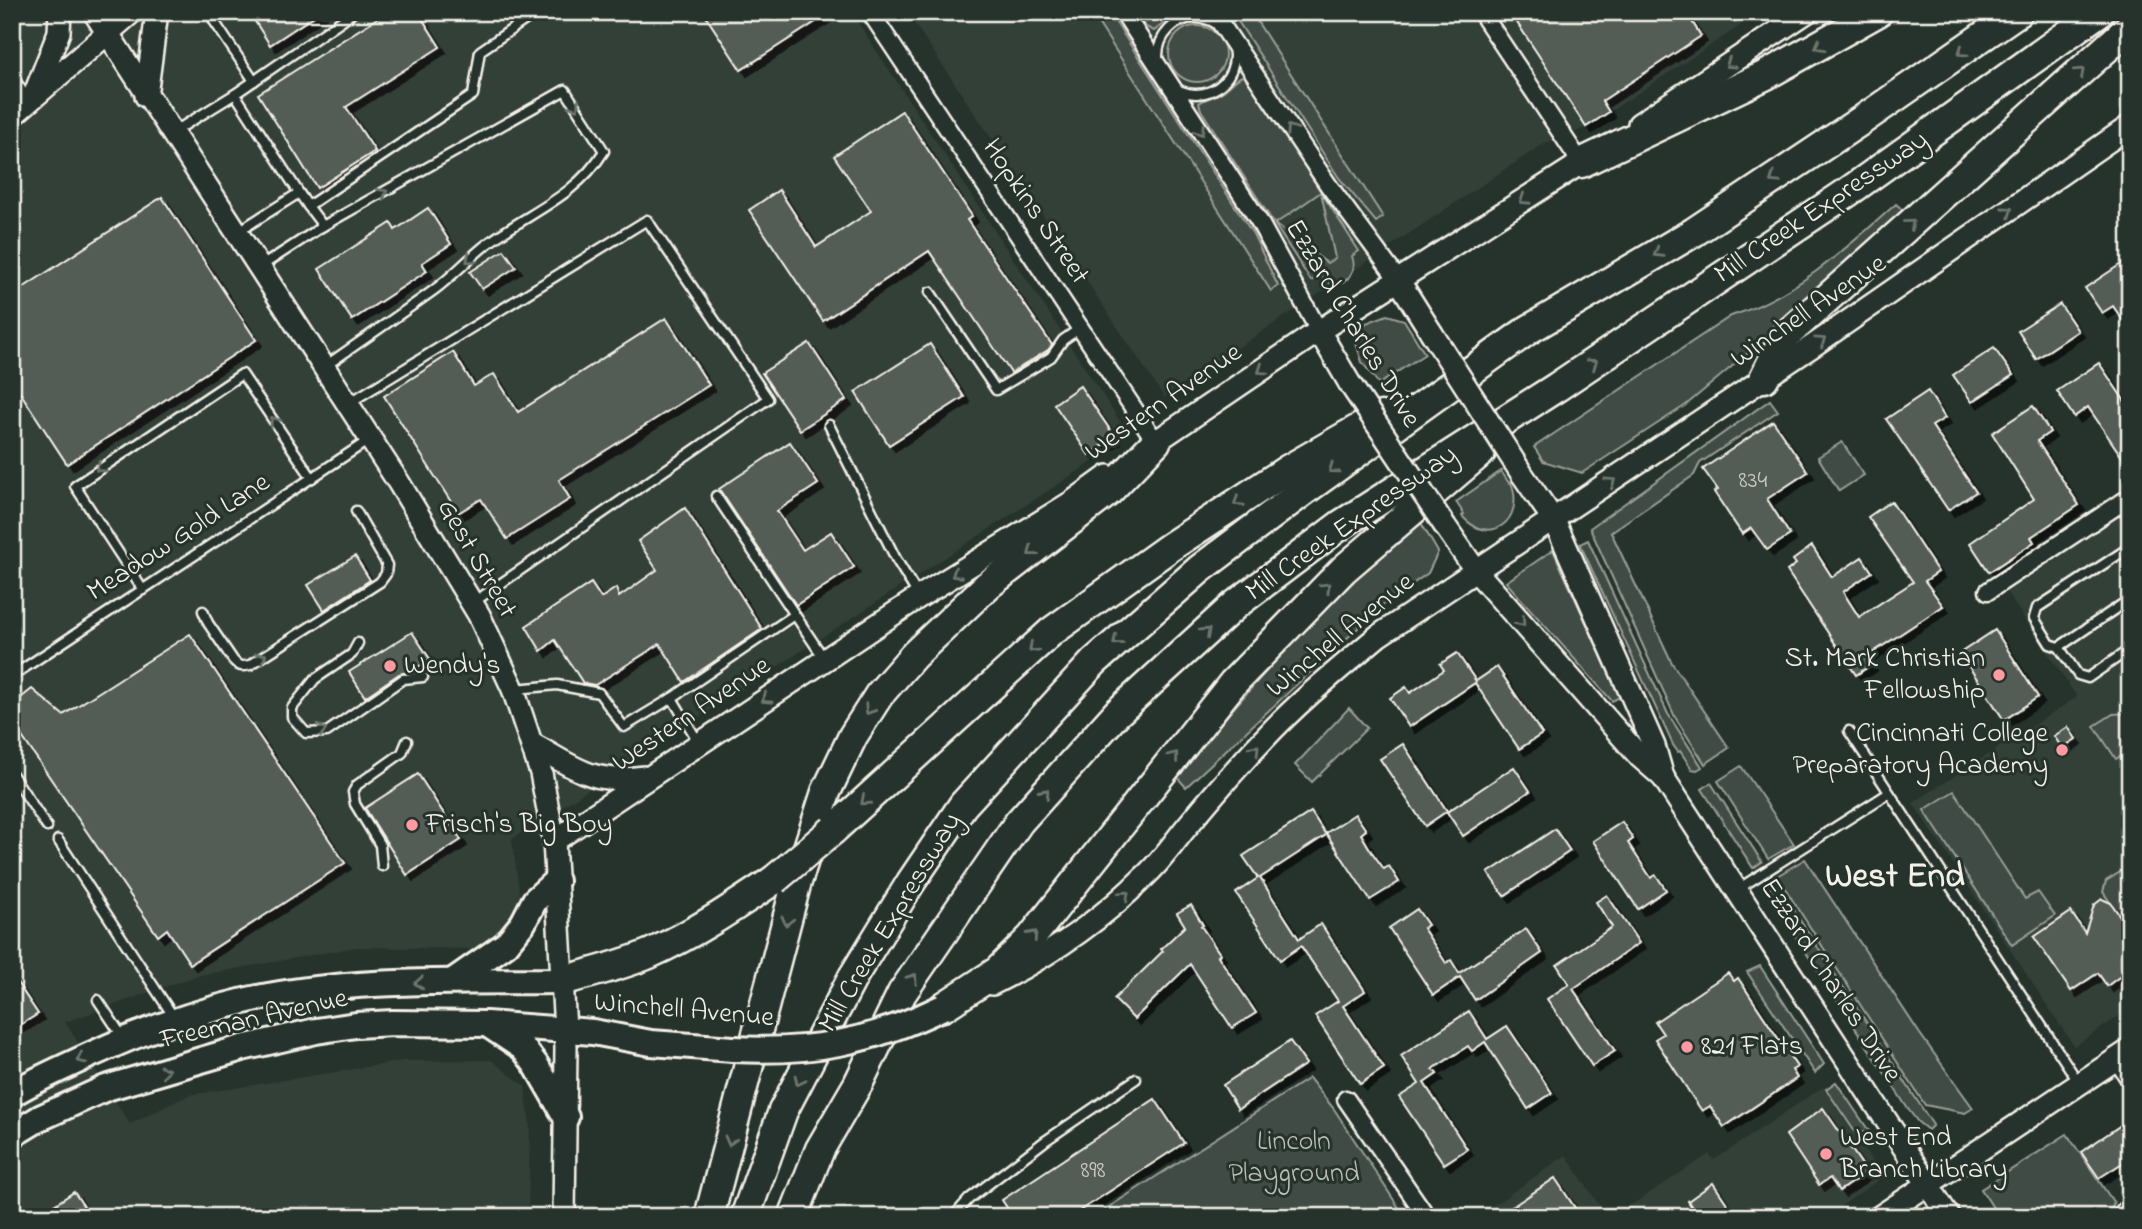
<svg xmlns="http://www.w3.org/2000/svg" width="2142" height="1229" viewBox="0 0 2142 1229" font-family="'Indie Flower',sans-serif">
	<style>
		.built { fill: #333f39 }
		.green { fill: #414b45; stroke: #9a9e96; stroke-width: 2; fill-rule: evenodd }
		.building { fill: #525c55; stroke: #f4f1e8; stroke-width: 2; filter: url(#shadow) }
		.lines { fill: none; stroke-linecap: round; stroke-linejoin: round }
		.lane-casing { stroke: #f4f1e8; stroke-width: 13 }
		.street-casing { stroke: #f4f1e8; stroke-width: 21 }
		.secondary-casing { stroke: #f4f1e8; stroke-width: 26 }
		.primary-casing { stroke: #f4f1e8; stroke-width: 30 }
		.highway-casing { stroke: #f4f1e8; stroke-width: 33 }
		.lane { stroke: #26332d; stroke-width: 8 }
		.street { stroke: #26332d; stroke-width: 16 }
		.secondary { stroke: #26332d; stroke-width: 21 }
		.primary { stroke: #26332d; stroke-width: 24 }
		.highway { stroke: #26332d; stroke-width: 28 }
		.secondary-bridge-casing { stroke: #f4f1e8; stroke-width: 26; stroke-linecap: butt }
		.primary-bridge-casing { stroke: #f4f1e8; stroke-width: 30; stroke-linecap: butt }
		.highway-bridge-casing { stroke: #f4f1e8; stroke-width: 33; stroke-linecap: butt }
		.secondary-bridge { stroke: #26332d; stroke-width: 21 }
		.primary-bridge { stroke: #26332d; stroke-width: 24 }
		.highway-bridge { stroke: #26332d; stroke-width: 28 }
		.oneway { stroke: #6e766e }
		.poi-dot { fill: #ff9aa2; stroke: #26332d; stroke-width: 2.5 }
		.labels { text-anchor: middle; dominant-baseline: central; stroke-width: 6; stroke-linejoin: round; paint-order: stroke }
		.number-label { font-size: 24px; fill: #ccccc3 }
		.street-label { font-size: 28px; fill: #f4f1e8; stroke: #26332d }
		.poi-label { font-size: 28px; fill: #f4f1e8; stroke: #26332d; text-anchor: start }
		.park-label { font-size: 28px; fill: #bebfb7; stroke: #26332d }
		.district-label { font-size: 35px; font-weight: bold; fill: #f4f1e8; stroke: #26332d }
	</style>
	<defs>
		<filter id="shadow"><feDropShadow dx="6" dy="6" stdDeviation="0" flood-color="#0009"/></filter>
	</defs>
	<rect width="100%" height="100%" fill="#26332d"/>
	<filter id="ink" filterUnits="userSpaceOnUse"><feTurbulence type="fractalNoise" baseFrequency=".0143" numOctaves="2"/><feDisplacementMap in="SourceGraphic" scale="14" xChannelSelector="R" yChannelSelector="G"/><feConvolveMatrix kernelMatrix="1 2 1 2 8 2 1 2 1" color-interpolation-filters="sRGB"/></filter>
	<g filter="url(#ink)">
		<g class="built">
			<polygon points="12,12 851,12 1125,429 1120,444 512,839 522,912 506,939 482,949 356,947 196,976 65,1022 130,1124 189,1095 404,1061 491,1060 525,1086 530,1125 528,1217 12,1217"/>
			<polygon points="907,12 1761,12 1585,128 1545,143 1164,397"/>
			<polygon points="2130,502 2130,1009 2074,1046 1913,803 2077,697 2003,587"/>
			<polygon points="1823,1087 1883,1177 1825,1217 1613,1217 1709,1154 1714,1160"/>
			<polygon points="1566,1155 1607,1217 1477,1217"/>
		</g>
		<g class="green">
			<polygon points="1091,12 1109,12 1253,234 1278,286 1271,291"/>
			<polygon points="1137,12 1178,12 1154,31 1146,27"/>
			<polygon points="1232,12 1251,12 1383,217 1376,222 1339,178"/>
			<circle cx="1197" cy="54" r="28"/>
			<path d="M1242 76 1249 80 1359 251 1352 256C1356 267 1353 275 1343 283H1330L1320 276 1311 281 1201 110 1199 103C1206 98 1215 97 1222 92 1230 87 1234 80 1242 76ZM1321 192 1335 258 1327 263 1275 224Z"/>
			<path d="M1896 204 1904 211 1785 322 1686 405 1582 473 1543 461 1534 447 1731 316C1795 296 1847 248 1896 204Z"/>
			<polygon points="1387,315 1404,320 1425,354 1379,384 1362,362 1356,343 1366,323"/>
			<polygon points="1770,400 1778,411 1700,463 1694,475 1611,532 1672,663 1729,748 1705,764 1675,717 1590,528"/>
			<polygon points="1842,442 1864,475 1839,491 1818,457"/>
			<path d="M1501 471 1509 483 1511 482C1526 521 1489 547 1462 516L1464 514 1456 502Z"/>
			<polygon points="1420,521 1438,552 1428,573 1384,604 1186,787 1175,775 1319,611"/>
			<polygon points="1588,540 1668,714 1702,767 1697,770 1692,769 1680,751 1678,752 1673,745 1580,544"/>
			<polygon points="1553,550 1620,697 1612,701 1506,582"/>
			<polygon points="1349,708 1367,728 1312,782 1295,765"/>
			<polygon points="2130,713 2130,751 2116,759 2094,726 2113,714"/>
			<polygon points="1741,766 1794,844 1768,859 1718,781"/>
			<polygon points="1711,783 1762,862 1753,868 1702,789"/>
			<polygon points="1954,791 2025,899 2038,892 2055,916 2012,945 1924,810"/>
			<polygon points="1805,859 1920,1034 1973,1108 1965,1113 1925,1105 1777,876"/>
			<polygon points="2130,866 2130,922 2126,925 2103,892 2106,881"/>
			<polygon points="1774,880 1933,1125 1928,1130 1918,1122 1908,1109 1768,894"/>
			<polygon points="1760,966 1824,1064 1815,1073 1747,972"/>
			<polygon points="1309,1078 1334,1109 1405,1217 1100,1217 1098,1214"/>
			<polygon points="1836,1082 1873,1137 1869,1140 1863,1132 1857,1135 1826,1089"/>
			<polygon points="2067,1134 2114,1203 2108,1217 1999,1217 1981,1189"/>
		</g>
		<g class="building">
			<polygon points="249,12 320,12 270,45"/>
			<polygon points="387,12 418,12 440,47 346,107 375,151 317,188 258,94"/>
			<polygon points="703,12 831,12 741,70"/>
			<polygon points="1510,12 1686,12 1701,36 1602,101 1609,112 1586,127"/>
			<polygon points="902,111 972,216 967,220 1052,345 1048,350 1011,373 929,251 823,321 749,210 779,190 816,247 871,211 834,156"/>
			<polygon points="162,197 256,340 67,464 12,380 12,295"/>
			<polygon points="428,208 451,244 422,263 427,271 352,320 319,269 391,223 395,230"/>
			<polygon points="504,250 516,267 482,289 470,272"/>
			<polygon points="2130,258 2130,331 2113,306 2102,313 2085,288"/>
			<polygon points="2060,304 2078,331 2036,359 2018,331"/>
			<polygon points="666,318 709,385 559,480 570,499 507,539 481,499 458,513 384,396 453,352 474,386 494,374 518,412"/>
			<polygon points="809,343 846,400 800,430 762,373"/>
			<polygon points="930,344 964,397 889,445 855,392"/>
			<polygon points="1994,348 2013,375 1972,402 1953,375"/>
			<polygon points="2099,363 2130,409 2130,469 2088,407 2074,417 2057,391"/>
			<polygon points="1080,386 1115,437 1089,455 1054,404"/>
			<polygon points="1928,391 1945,418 1932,426 1976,492 1948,510 1886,419"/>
			<polygon points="2033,406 2050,432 2037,441 2079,505 2031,537 2034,542 1989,572 1970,543 2034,499 1992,433"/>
			<polygon points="1773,421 1808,472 1767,499 1790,535 1767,550 1751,528 1742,534 1714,492 1718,490 1703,469"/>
			<polygon points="790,442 818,484 777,511 803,550 831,532 854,567 796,605 719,489"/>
			<polygon points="1891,501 1938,572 1925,581 1943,606 1866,657 1871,665 1856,675 1787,571 1796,564 1793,560 1812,546 1832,577 1862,557 1872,572 1843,592 1859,617 1913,582 1868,517"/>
			<polygon points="685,508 762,629 684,682 660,644 595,685 583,683 555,640 541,651 526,626 591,583 601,598 616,588 619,597 657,570 638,541"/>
			<polygon points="355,556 370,580 324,610 308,585"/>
			<polygon points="1995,630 2038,697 2004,720 1960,653"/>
			<polygon points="412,632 430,659 410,672 399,674 365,697 349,672"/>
			<polygon points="190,634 345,863 190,964 167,929 158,936 12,722 12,705 32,689 63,715"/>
			<polygon points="1457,653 1476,681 1497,667 1542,734 1519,749 1475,683 1409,727 1390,698 1406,687 1410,693 1444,670 1440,664"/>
			<polygon points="2068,727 2076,739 2062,748 2054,736"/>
			<polygon points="1403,744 1447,811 1425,826 1380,759"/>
			<polygon points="1514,767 1530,791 1463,836 1447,812"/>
			<polygon points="418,774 461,840 407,875 365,808"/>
			<polygon points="1311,812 1326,835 1260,878 1299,939 1321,924 1365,991 1343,1006 1384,1068 1360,1084 1315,1016 1338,1001 1301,946 1280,960 1236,893 1258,878 1243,856"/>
			<polygon points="1355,814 1366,830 1361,834 1371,851 1384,869 1389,866 1399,882 1370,900 1326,833"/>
			<polygon points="1622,822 1633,839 1628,843 1651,878 1656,875 1666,890 1638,909 1593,841"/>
			<polygon points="1555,829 1570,851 1504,896 1488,873"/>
			<polygon points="1607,895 1639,943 1573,989 1615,1051 1592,1066 1547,999 1569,984 1557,965 1612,927 1596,902"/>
			<polygon points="2102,899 2111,903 2130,931 2130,981 2119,977 2107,986 2098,973 2071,991 2034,937 2071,912 2085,933 2094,905"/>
			<polygon points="1191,905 1203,925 1201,926 1220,954 1218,956 1256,1013 1232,1028 1190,964 1134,1019 1114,999 1163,951 1161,949 1185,926 1177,913"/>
			<polygon points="1417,909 1428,925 1423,928 1446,963 1451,960 1459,973 1526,929 1542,953 1475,1000 1460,977 1433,995 1389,928"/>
			<polygon points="1728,973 1734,981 1738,978 1797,1067 1792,1070 1797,1078 1724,1127 1710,1106 1702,1111 1693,1098 1655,1039 1663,1034 1655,1022"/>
			<polygon points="12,975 38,1014 12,1030"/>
			<polygon points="1469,1011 1487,1039 1507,1026 1552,1093 1528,1109 1485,1042 1472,1051 1468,1046 1433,1069 1437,1074 1424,1083 1467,1149 1444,1164 1399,1097 1419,1084 1401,1056"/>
			<polygon points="1290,1041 1306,1064 1238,1109 1223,1085"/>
			<polygon points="1155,1099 1184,1143 1070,1217 1013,1217 1002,1200"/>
			<polygon points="1823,1108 1867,1172 1839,1191 1830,1178 1819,1185 1786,1135"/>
			<polygon points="2130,1119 2130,1158 2099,1178 2081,1152"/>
			<polygon points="1555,1178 1581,1217 1497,1217"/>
			<polygon points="1713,1183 1736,1217 1698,1217 1688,1201"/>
			<polygon points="74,1192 91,1217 36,1217"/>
		</g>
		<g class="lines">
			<defs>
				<g id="lane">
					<circle cx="1196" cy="56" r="38"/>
					<polyline points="214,21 254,81"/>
					<polyline points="12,76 28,99"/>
					<polyline points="235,94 354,12"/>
					<polyline points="172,133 235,94 299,193 239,231"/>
					<polyline points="299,193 308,206 473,95 480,51 537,12"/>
					<polyline points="308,206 323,226"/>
					<path d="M260 267 323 226 565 90 604 151C575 198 529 212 487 244 469 258 453 276 434 290 398 316 361 341 324 367"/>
					<polyline points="930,292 996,390 1051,357 1063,340 1080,328"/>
					<polyline points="349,403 647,220 768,399 474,602"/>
					<polyline points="829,425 896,559 918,595"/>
					<polyline points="716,496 825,660"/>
					<polyline points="2130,547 2037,608 2034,618 2050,644 2059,647 2078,675 2088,678 2130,649"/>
					<polyline points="143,590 75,486 242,374 312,478"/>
					<path d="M203 611 208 623 233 660C239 667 242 667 250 665L380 582 386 574 387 565 356 511"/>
					<polyline points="358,643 352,654 315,679 292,708 292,717 306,733 327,732 403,679 423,677"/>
					<polyline points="2059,647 2130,599"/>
					<polyline points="12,676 369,440"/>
					<polyline points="516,689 557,685 599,693 624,727 672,698 794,615"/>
					<polyline points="672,698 699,743"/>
					<polyline points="1849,731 2079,1083"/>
					<polyline points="12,774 47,827"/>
					<polyline points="58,840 175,1019"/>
					<polyline points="382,866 380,845 355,804 353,792 357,785 402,753 407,741"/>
					<polyline points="1738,889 1889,793"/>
					<polyline points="98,1000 124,1039"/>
					<polyline points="953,1217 969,1199 1045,1141 1136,1079"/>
					<polyline points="2118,1217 2121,1209 2130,1202"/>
				</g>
				<g id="street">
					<polyline points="870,12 1156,442"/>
					<polyline points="1123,12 1259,221 1319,331"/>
					<polyline points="1213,12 1329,186 1399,281"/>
					<polyline points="1481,12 1581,163"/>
					<polyline points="1988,591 2130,497"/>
					<polyline points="2116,1059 2130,1080"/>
					<polyline points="1346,1099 1427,1217"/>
				</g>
				<g id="secondary">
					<polyline points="94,12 399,483 479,615 513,689 541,773 554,841 566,1047 564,1217"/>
					<polyline points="35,93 59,32 60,12"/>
					<polyline points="146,96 157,12"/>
					<polyline points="12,116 132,12"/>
					<polyline points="1639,124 1807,12"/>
					<polyline points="1399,281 1431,332"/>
					<polyline points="1319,331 1350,384"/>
					<polyline points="1145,449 1319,331 1592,156"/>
					<polyline points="1522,474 1553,519 1563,540 1654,746 1663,777"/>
					<polyline points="1445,526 1476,571 1640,757 1663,777 1949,1217"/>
					<path d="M534 745C575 768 593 785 643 777"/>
					<polyline points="554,841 919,597 1072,502 1108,476"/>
					<path d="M992 984C1049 956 1099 922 1144 877 1161 862 1174 842 1189 824 1213 795 1237 767 1263 740 1298 702 1339 669 1378 636L1814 345 2130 126"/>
					<polyline points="1879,1217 2130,1050"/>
				</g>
				<g id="primary">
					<polyline points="453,981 506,944 523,923 535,900 556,881"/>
					<polyline points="490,1026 523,1048 536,1065 566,1117"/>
					<path d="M12 1094C36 1079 63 1068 88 1056 140 1032 193 1013 248 1000 350 978 458 982 561 981"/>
					<polyline points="12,1135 40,1118 106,1088 242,1048 316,1031 356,1025 393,1023 486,1024 593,1032 651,1043 733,1049"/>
				</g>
				<g id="highway">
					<polyline points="1581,163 1766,75 1878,12"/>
					<polyline points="1764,378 1785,336 2130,27"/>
					<polyline points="833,830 1051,632 1170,547 1287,470 1381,416"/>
					<path d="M561 981C590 973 620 966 649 954 694 934 734 907 774 880"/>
					<polyline points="943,1007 998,971 1031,938 1233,683 1344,569 1481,452"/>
					<polyline points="709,1217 796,885 826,792 853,736 879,695 914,655 988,585 1108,492 1156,442"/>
					<polyline points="745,1217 783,1111 854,975 911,882 963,805 1094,662 1200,569 1305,490 1528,330 1694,232 1862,120 2018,12"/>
					<polyline points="793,1217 820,1149 858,1084 902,993 1019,822 1117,713 1235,605 1342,524 1557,387 1848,192 2099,12"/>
				</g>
			</defs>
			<use href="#lane" class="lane-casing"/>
			<use href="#street" class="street-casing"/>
			<use href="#secondary" class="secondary-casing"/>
			<use href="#primary" class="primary-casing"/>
			<use href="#highway" class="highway-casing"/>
			<use href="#lane" class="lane"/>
			<use href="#street" class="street"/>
			<use href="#secondary" class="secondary"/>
			<use href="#primary" class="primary"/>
			<use href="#highway" class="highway"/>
			<defs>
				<g id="secondary-bridge">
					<polyline points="1431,332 1522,474"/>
					<polyline points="1350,384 1445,526"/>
				</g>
				<path id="primary-bridge" d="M733 1049C813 1053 871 1042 943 1007"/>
				<polyline id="highway-bridge" points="774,880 833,830"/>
			</defs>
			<use href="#secondary-bridge" class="secondary-bridge-casing"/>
			<use href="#primary-bridge" class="primary-bridge-casing"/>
			<use href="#highway-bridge" class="highway-bridge-casing"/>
			<use href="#secondary-bridge" class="secondary-bridge"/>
			<use href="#primary-bridge" class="primary-bridge"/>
			<use href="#highway-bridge" class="highway-bridge"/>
		</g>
		<defs><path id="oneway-chevron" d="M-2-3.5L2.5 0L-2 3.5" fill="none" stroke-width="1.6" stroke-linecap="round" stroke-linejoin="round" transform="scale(1.75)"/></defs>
		<g class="oneway">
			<use href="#oneway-chevron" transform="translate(1819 46) rotate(151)"/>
			<use href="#oneway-chevron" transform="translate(1962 52) rotate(146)"/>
			<use href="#oneway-chevron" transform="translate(1730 64) rotate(146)"/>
			<use href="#oneway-chevron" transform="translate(2080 72) rotate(-42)"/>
			<use href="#oneway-chevron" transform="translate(575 106) rotate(57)"/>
			<use href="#oneway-chevron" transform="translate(1291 129) rotate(-124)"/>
			<use href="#oneway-chevron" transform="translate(1200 131) rotate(57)"/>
			<use href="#oneway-chevron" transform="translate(1774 179) rotate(146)"/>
			<use href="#oneway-chevron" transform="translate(383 193) rotate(-29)"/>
			<use href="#oneway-chevron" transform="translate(1524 200) rotate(147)"/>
			<use href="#oneway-chevron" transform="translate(2008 211) rotate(-35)"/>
			<use href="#oneway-chevron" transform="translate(1910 224) rotate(-41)"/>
			<use href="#oneway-chevron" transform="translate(1658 253) rotate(149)"/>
			<use href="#oneway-chevron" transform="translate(470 259) rotate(139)"/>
			<use href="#oneway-chevron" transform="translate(1821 341) rotate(-34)"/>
			<use href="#oneway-chevron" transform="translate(1593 363) rotate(-34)"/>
			<use href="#oneway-chevron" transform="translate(1262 370) rotate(146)"/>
			<use href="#oneway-chevron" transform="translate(274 421) rotate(-124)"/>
			<use href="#oneway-chevron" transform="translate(100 468) rotate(146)"/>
			<use href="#oneway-chevron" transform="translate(1333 469) rotate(144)"/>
			<use href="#oneway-chevron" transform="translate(1611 482) rotate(-34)"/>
			<use href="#oneway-chevron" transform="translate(1238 502) rotate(147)"/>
			<use href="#oneway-chevron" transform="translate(1032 552) rotate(142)"/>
			<use href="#oneway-chevron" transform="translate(956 574) rotate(147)"/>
			<use href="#oneway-chevron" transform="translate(1326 587) rotate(-45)"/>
			<use href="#oneway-chevron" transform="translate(1521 622) rotate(49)"/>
			<use href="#oneway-chevron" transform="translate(1206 632) rotate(-42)"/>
			<use href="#oneway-chevron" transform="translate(1117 641) rotate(139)"/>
			<use href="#oneway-chevron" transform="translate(1033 648) rotate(137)"/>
			<use href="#oneway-chevron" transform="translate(262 657) rotate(-33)"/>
			<use href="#oneway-chevron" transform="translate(766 699) rotate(147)"/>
			<use href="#oneway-chevron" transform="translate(869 710) rotate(123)"/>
			<use href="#oneway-chevron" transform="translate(322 730) rotate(-16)"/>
			<use href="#oneway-chevron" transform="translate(1255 749) rotate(-47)"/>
			<use href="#oneway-chevron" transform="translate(1174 756) rotate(-52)"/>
			<use href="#oneway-chevron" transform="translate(1045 793) rotate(-48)"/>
			<use href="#oneway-chevron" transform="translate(865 801) rotate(138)"/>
			<use href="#oneway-chevron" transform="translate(1125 895) rotate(-42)"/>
			<use href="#oneway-chevron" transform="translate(787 921) rotate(104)"/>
			<use href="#oneway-chevron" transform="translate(1033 935) rotate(-48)"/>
			<use href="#oneway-chevron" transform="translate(913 978) rotate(-55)"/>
			<use href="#oneway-chevron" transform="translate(419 983) rotate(177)"/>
			<use href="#oneway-chevron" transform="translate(81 1059) rotate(155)"/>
			<use href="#oneway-chevron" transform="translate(165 1071) rotate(-16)"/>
			<use href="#oneway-chevron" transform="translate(799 1081) rotate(117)"/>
			<use href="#oneway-chevron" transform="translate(730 1141) rotate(105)"/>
		</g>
	</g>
	<g class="poi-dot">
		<circle cx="390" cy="666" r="7"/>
		<circle cx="1999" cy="675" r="7"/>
		<circle cx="2062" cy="750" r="7"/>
		<circle cx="412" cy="825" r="7"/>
		<circle cx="1687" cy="1047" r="7"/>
		<circle cx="1826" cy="1154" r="7"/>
	</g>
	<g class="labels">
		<g class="number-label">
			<text x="1753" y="481">834</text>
			<text x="1093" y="1171">898</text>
		</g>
		<g class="street-label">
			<text transform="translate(1822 208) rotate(-34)">Mill Creek Expressway</text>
			<text transform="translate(1035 212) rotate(56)">Hopkins Street</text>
			<text transform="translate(1809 312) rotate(-34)">Winchell Avenue</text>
			<text transform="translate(1352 324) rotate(59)">Ezzard Charles Drive</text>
			<text transform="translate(1164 403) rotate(-35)">Western Avenue</text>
			<text transform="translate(1352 524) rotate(-35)">Mill Creek Expressway</text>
			<text transform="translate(179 538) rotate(-33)">Meadow Gold Lane</text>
			<text transform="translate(476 559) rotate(60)">Gest Street</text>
			<text transform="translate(1341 636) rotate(-39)">Winchell Avenue</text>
			<text transform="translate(692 715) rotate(-34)">Western Avenue</text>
			<text transform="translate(891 923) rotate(-59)">Mill Creek Expressway</text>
			<text transform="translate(1830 981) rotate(57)">Ezzard Charles Drive</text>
			<text transform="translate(684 1011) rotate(5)">Winchell Avenue</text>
			<text transform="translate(254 1020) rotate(-13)">Freeman Avenue</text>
		</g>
		<g class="poi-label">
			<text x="1985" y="659" text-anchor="end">St. Mark Christian<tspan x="1985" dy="32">Fellowship</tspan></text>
			<text x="404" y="666">Wendy's</text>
			<text x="2048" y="734" text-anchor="end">Cincinnati College<tspan x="2048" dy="32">Preparatory Academy</tspan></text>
			<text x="426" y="825">Frisch's Big Boy</text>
			<text x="1701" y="1047">821 Flats</text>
			<text x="1840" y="1138">West End<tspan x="1840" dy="32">Branch Library</tspan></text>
		</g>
		<g class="park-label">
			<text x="1294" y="1142">Lincoln<tspan x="1294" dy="32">Playground</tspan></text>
		</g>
		<g class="district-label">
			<text x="1895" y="877">West End</text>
		</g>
	</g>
	<rect width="2142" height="1229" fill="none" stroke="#26332d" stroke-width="42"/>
	<rect x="21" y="21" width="2100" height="1187" fill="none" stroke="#f4f1e8" stroke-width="2.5" filter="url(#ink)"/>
</svg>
